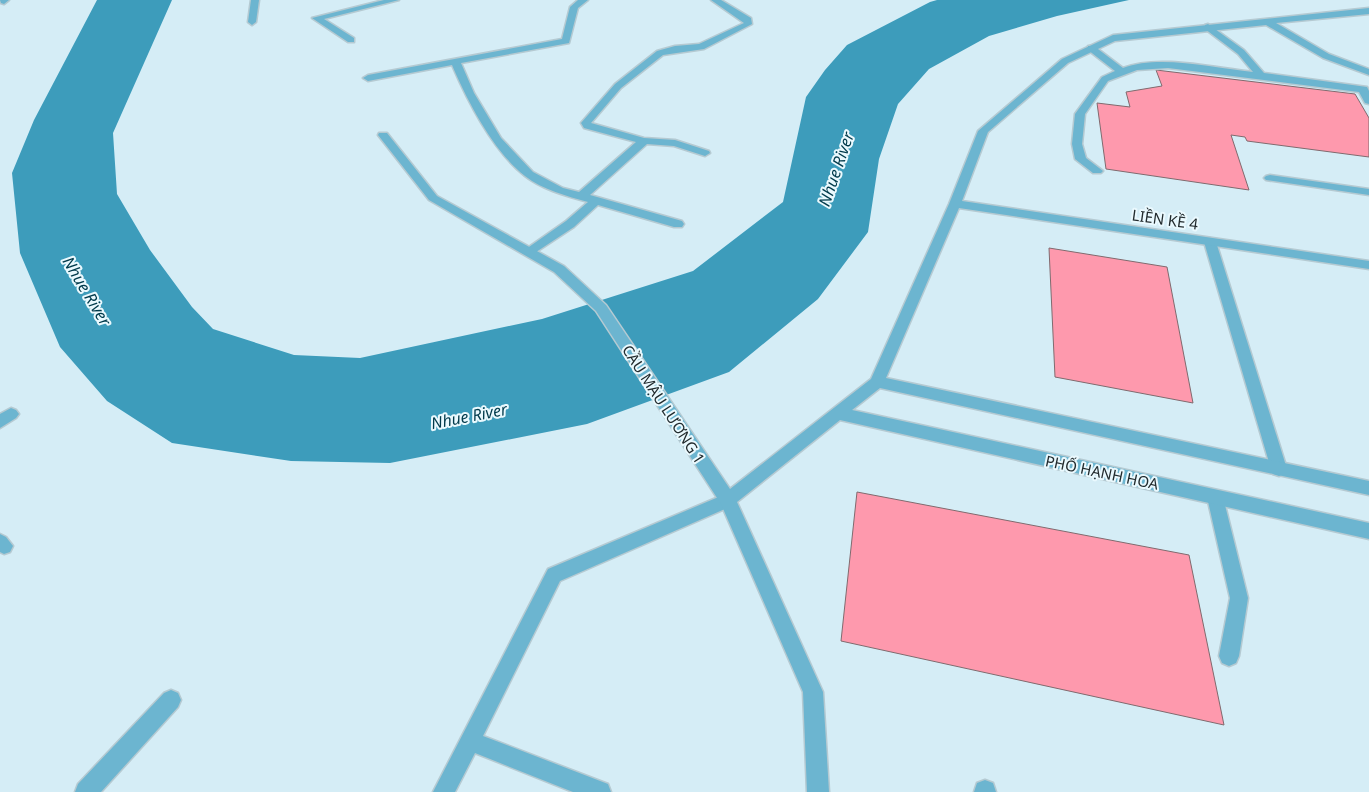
<svg xmlns="http://www.w3.org/2000/svg" width="1369" height="792" viewBox="0 0 1369 792" font-family="'Noto Sans',sans-serif">
	<style>
		.water { fill: #3d9cbb }
		.building { fill: #fe99ad; stroke: #806a6e }
		.lines { fill: none; stroke-linecap: round; stroke-linejoin: round }
		.service-casing { stroke: #b5cad2; stroke-width: 3 }
		.minor-casing { stroke: #b5cad2; stroke-width: 3 }
		.service { fill: #6cb5d0; fill-rule: evenodd }
		.minor { fill: #6cb5d0; fill-rule: evenodd }
		.labels { text-anchor: middle; dominant-baseline: central; stroke-width: 4; stroke-linejoin: round; paint-order: stroke }
		.street-label { font-size: 15px; fill: #222b2e; stroke: #eaf9fe }
		.water-label { font-size: 16px; font-style: italic; fill: #003a4b; stroke: #eaf9fe }
	</style>
	<rect width="100%" height="100%" fill="#d5edf6"/>
	<polygon class="water" points="97,0 172,0 113,133 117,194 150,250 192,307 213,329 294,355 360,358 542,319 693,271 783,202 806,97 825,70 847,45 930,2 937,0 1129,0 1057,16 989,36 929,69 898,104 879,159 868,232 818,299 729,372 587,424 390,463 291,461 172,443 107,401 60,347 20,253 12,173 34,120"/>
	<g class="building">
		<polygon points="1156,70 1355,94 1369,118 1369,157 1247,141 1245,137 1231,135 1249,190 1106,169 1097,103 1130,107 1126,92 1162,86"/>
		<polygon points="1049,248 1167,267 1193,403 1055,377"/>
		<polygon points="857,492 1189,555 1224,725 841,641"/>
	</g>
	<g class="lines">
		<defs>
			<g id="service">
				<polygon points="0,0 9,0 4,4 1,3"/>
				<polygon points="251,0 259,0 256,22 252,25 248,22"/>
				<polygon points="384,0 399,0 324,19 354,38 354,42 348,42 312,18"/>
				<path d="M578 0H588L578 8 569 43 461 63 474 93 501 138 533 172 563 188 579 192 636 142 584 128 581 123 615 84 657 51 675 46 699 44 744 23 711 0H721L751 18 752 24 704 49 663 55 621 88 591 123 644 138 675 140 709 151 710 153 705 156 674 146 647 144 590 195 682 221 684 224 682 227H674L598 205 574 227 530 256 524 252 526 249 566 221 588 202C567 196 543 190 525 176 493 151 468 102 452 65L368 81 363 78 368 75 562 39 570 7Z"/>
				<path d="M1208 24 1244 50 1264 73 1367 87 1369 91V104L1365 103 1359 92 1168 68 1137 70 1108 81 1085 114 1082 144 1086 158 1103 171 1101 173H1093L1075 159 1072 144 1075 114 1102 77 1115 71 1088 50V46H1094L1123 68C1159 54 1214 68 1253 72L1238 54 1205 29V25Z"/>
				<polygon points="1270,175 1369,189 1369,195 1266,180 1264,178 1266,176"/>
				<polygon points="1210,238 1216,242 1287,469 1285,474 1279,476 1273,474 1271,469 1204,242"/>
				<polygon points="11,408 16,410 19,414 16,418 0,428 0,414"/>
				<polygon points="1215,490 1221,492 1223,497 1248,598 1239,656 1236,663 1229,666 1222,663 1219,656 1230,598 1207,497 1209,492"/>
				<polygon points="728,493 734,495 736,500 734,505 560,581 483,736 608,784 611,792 573,792 475,753 455,792 433,792 548,569"/>
				<polygon points="0,534 6,537 13,546 10,552 4,554 0,552"/>
				<polygon points="171,690 178,693 181,700 178,707 101,792 75,792 78,784 164,693"/>
				<polygon points="985,780 993,783 996,792 974,792 977,783"/>
			</g>
			<polygon id="minor" points="1369,8 1369,14 1276,23 1329,54 1369,69 1369,75 1323,58 1266,25 1115,41 1068,63 988,132 962,201 1369,261 1369,269 959,208 886,378 1369,481 1369,495 880,388 852,410 1369,523 1369,539 840,420 737,502 823,692 829,792 807,792 803,692 721,504 596,311 554,272 429,200 378,135 379,133 387,133 437,196 564,266 606,305 730,489 871,379 949,204 978,131 1062,59 1113,35"/>
		</defs>
		<use href="#service" class="service-casing"/>
		<use href="#minor" class="minor-casing"/>
		<use href="#service" class="service"/>
		<use href="#minor" class="minor"/>
	</g>
	<g class="labels">
		<g class="street-label">
			<text transform="translate(1165 219) rotate(8)">LIỀN KỀ 4</text>
			<text transform="translate(664 404) rotate(57)">CẦU MẬU LƯƠNG 1</text>
			<text transform="translate(1102 472) rotate(12)">PHỐ HẠNH HOA</text>
		</g>
		<g class="water-label">
			<text transform="translate(836 169) rotate(-71)">Nhue River</text>
			<text transform="translate(87 291) rotate(59)">Nhue River</text>
			<text transform="translate(469 416) rotate(-11)">Nhue River</text>
		</g>
	</g>
</svg>
